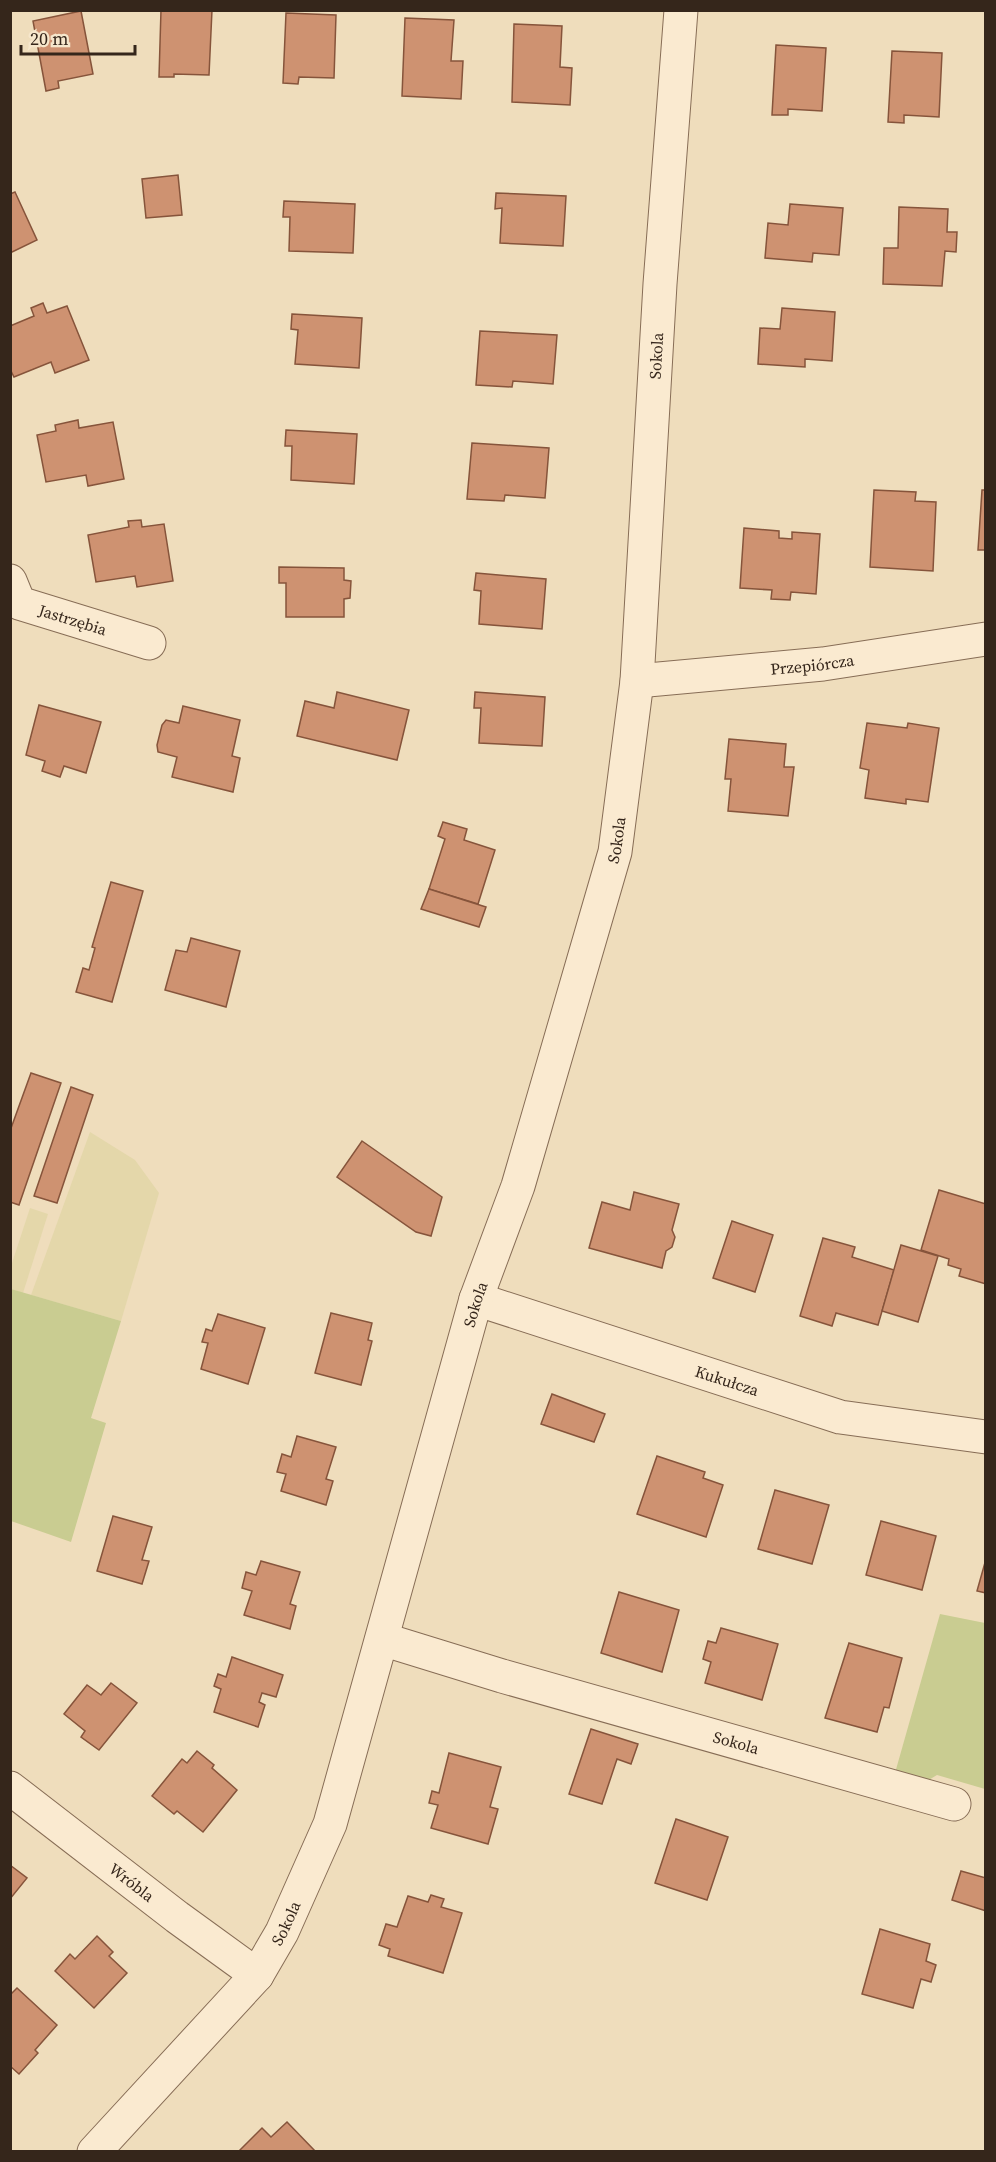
<svg xmlns="http://www.w3.org/2000/svg" width="996" height="2162" viewBox="0 0 996 2162" font-family="'Source Serif 4',serif">
	<style>
		.farmland { fill: #e4d7aa }
		.green { fill: #c9cc91 }
		.building { fill: #ce9271; stroke: #86543b; stroke-width: 1.5 }
		.lines { fill: none; stroke-linecap: round; stroke-linejoin: round }
		.minor-casing { stroke: #876d56; stroke-width: 35 }
		.minor { stroke: #faead0; stroke-width: 33 }
		.labels { text-anchor: middle; dominant-baseline: central; stroke-width: 4.5; stroke-linejoin: round; paint-order: stroke }
		.street-label { font-size: 16px; fill: #35261b; stroke: #f6e7cc }
	</style>
	<rect width="100%" height="100%" fill="#efddbc"/>
	<g class="farmland">
		<polygon points="90,1132 135,1160 159,1193 121,1321 31,1295"/>
		<polygon points="30,1208 48,1214 23,1293 11,1289 11,1266"/>
	</g>
	<g class="green">
		<polygon points="11,1289 121,1321 91,1418 106,1423 71,1542 11,1521"/>
		<polygon points="940,1614 985,1623 985,1789 937,1775 927,1781 895,1773"/>
	</g>
	<g class="building">
		<polygon points="161,10 212,10 209,75 174,74 174,77 159,77"/>
		<polygon points="81,11 93,74 58,81 59,88 46,91 33,21"/>
		<polygon points="286,13 336,15 334,78 299,77 298,84 283,83"/>
		<polygon points="405,18 454,20 451,61 463,61 461,99 402,96"/>
		<polygon points="514,24 562,26 560,67 572,68 570,105 512,102"/>
		<polygon points="776,45 826,48 822,111 788,109 788,115 772,115"/>
		<polygon points="892,51 942,53 939,117 904,115 904,123 888,122"/>
		<polygon points="178,175 182,215 146,218 142,179"/>
		<polygon points="15,192 37,240 10,253 10,194"/>
		<polygon points="496,193 566,196 563,246 500,243 502,208 495,209"/>
		<polygon points="284,201 355,204 353,253 289,251 290,217 283,217"/>
		<polygon points="790,204 843,208 839,255 813,253 812,262 765,258 768,223 788,225"/>
		<polygon points="899,207 948,209 947,232 957,232 956,252 945,251 942,286 883,284 884,248 898,248"/>
		<polygon points="43,303 47,313 67,306 89,360 55,373 51,362 14,377 10,369 10,326 34,316 31,308"/>
		<polygon points="782,308 835,312 832,361 805,359 805,367 758,364 760,328 780,329"/>
		<polygon points="292,314 362,318 359,368 295,364 298,330 291,329"/>
		<polygon points="480,331 557,335 553,384 513,381 512,387 476,385"/>
		<polygon points="78,420 79,428 113,422 124,479 88,486 86,475 46,482 37,435 56,431 55,425"/>
		<polygon points="286,430 357,434 354,484 291,480 292,446 285,446"/>
		<polygon points="472,443 549,448 545,498 505,495 504,501 467,499"/>
		<polygon points="874,490 916,492 915,501 936,502 933,571 870,567"/>
		<polygon points="982,490 986,490 986,550 978,550"/>
		<polygon points="141,520 142,527 164,524 173,581 137,587 135,576 96,582 88,535 129,527 128,521"/>
		<polygon points="744,528 779,531 779,538 792,539 792,532 820,534 816,594 791,592 790,600 771,599 772,590 740,588"/>
		<polygon points="279,567 344,568 344,580 351,581 350,598 344,599 344,617 286,617 286,583 279,583"/>
		<polygon points="476,573 546,579 542,629 479,624 481,591 474,590"/>
		<polygon points="337,692 409,710 397,760 297,736 305,701 334,708"/>
		<polygon points="475,692 545,697 542,746 479,743 481,708 474,708"/>
		<polygon points="39,705 101,722 86,773 64,766 60,777 42,771 45,761 26,755"/>
		<polygon points="183,706 240,720 232,756 240,758 233,792 172,777 177,757 158,752 157,745 162,725 166,720 179,723"/>
		<polygon points="867,723 907,728 908,723 939,728 928,802 906,799 906,804 865,798 869,770 860,768"/>
		<polygon points="729,739 786,744 784,767 794,767 788,816 728,811 731,779 725,779"/>
		<polygon points="443,822 467,829 464,840 495,850 478,904 429,889 445,839 438,836"/>
		<polygon points="111,882 143,891 112,1002 76,992 83,968 89,970 95,948 92,947"/>
		<polygon points="429,889 486,907 479,927 421,909"/>
		<polygon points="191,938 240,951 226,1007 165,990 176,950 187,952"/>
		<polygon points="31,1073 61,1083 19,1205 10,1202 10,1131"/>
		<polygon points="71,1087 93,1095 57,1203 34,1196"/>
		<polygon points="362,1141 442,1197 431,1236 416,1232 337,1177"/>
		<polygon points="939,1190 986,1204 986,1284 959,1276 961,1269 948,1265 949,1259 921,1250"/>
		<polygon points="634,1192 679,1204 672,1230 675,1237 672,1247 666,1251 662,1268 589,1248 602,1202 630,1210"/>
		<polygon points="732,1221 773,1235 755,1292 713,1278"/>
		<polygon points="823,1238 855,1247 852,1257 894,1270 878,1325 836,1313 832,1326 800,1316"/>
		<polygon points="901,1245 938,1256 918,1322 882,1311"/>
		<polygon points="331,1313 372,1323 368,1340 372,1341 361,1385 315,1373"/>
		<polygon points="218,1314 265,1328 248,1384 201,1369 208,1343 202,1342 206,1329 212,1331"/>
		<polygon points="552,1394 605,1414 594,1442 541,1424"/>
		<polygon points="297,1436 336,1447 326,1479 333,1481 326,1505 281,1491 286,1474 277,1472 282,1454 291,1457"/>
		<polygon points="657,1456 705,1472 703,1478 723,1485 706,1537 637,1514"/>
		<polygon points="775,1490 829,1505 812,1564 758,1549"/>
		<polygon points="113,1516 152,1527 142,1560 149,1561 142,1584 97,1571"/>
		<polygon points="881,1521 936,1536 922,1590 866,1575"/>
		<polygon points="986,1559 986,1593 977,1591"/>
		<polygon points="261,1561 300,1572 290,1604 296,1606 290,1629 244,1615 252,1591 242,1588 246,1572 256,1575"/>
		<polygon points="619,1592 679,1610 662,1672 601,1653"/>
		<polygon points="721,1628 778,1644 762,1700 705,1683 711,1662 703,1659 708,1641 716,1643"/>
		<polygon points="849,1643 902,1658 889,1708 884,1707 877,1732 825,1718"/>
		<polygon points="232,1657 283,1675 276,1697 262,1693 259,1702 265,1705 258,1727 214,1712 221,1689 214,1686 218,1674 226,1677"/>
		<polygon points="111,1683 137,1703 99,1750 81,1737 85,1731 64,1714 87,1685 101,1695"/>
		<polygon points="591,1729 638,1744 631,1764 617,1759 602,1804 569,1794"/>
		<polygon points="197,1751 214,1765 212,1768 237,1790 203,1832 177,1811 174,1814 152,1796 182,1759 187,1763"/>
		<polygon points="449,1753 501,1767 490,1807 498,1809 488,1844 431,1828 438,1805 429,1803 432,1791 439,1793"/>
		<polygon points="676,1819 728,1837 707,1900 655,1883"/>
		<polygon points="10,1865 27,1878 10,1899"/>
		<polygon points="961,1871 986,1878 986,1911 952,1900"/>
		<polygon points="431,1895 444,1899 441,1907 462,1913 443,1973 388,1956 390,1949 379,1945 386,1924 397,1927 408,1896 428,1902"/>
		<polygon points="880,1929 930,1944 926,1961 936,1965 931,1982 921,1979 913,2008 862,1994"/>
		<polygon points="97,1936 113,1952 109,1956 127,1973 94,2008 55,1971 70,1954 75,1959"/>
		<polygon points="17,1988 57,2025 35,2050 38,2053 19,2074 10,2066 10,1995"/>
		<polygon points="287,2122 316,2152 238,2152 262,2128 271,2137"/>
	</g>
	<g class="lines">
		<defs>
			<g id="minor">
				<path id="s1" d="M10 581 19 603 149 643"/>
				<path id="s2" d="M637 681 823 664 986 639"/>
				<path id="s3" d="M476 1299 840 1417 986 1437"/>
				<path id="s4" d="M382 1639 502 1676 954 1804"/>
				<path id="s5" d="M10 1788 177 1917 257 1975"/>
				<path id="s6" d="M94 2152 257 1975 282 1932 330 1824 476 1299 518 1186 615 852 637 681 660 284 681 10"/>
			</g>
		</defs>
		<use href="#minor" class="minor-casing"/>
		<use href="#minor" class="minor"/>
	</g>
	<g class="labels">
		<g class="street-label">
			<text stroke="none"><textPath href="#s6" startOffset="1920">Sokola</textPath></text>
			<text stroke="none"><textPath href="#s1" startOffset="80">Jastrzębia</textPath></text>
			<text stroke="none"><textPath href="#s2" startOffset="176">Przepiórcza</textPath></text>
			<text stroke="none"><textPath href="#s6" startOffset="1434">Sokola</textPath></text>
			<text stroke="none"><textPath href="#s6" startOffset="948">Sokola</textPath></text>
			<text stroke="none"><textPath href="#s3" startOffset="264">Kukułcza</textPath></text>
			<text stroke="none"><textPath href="#s4" startOffset="369">Sokola</textPath></text>
			<text stroke="none"><textPath href="#s5" startOffset="154">Wróbla</textPath></text>
			<text stroke="none"><textPath href="#s6" startOffset="300">Sokola</textPath></text>
		</g>
	</g>
	<rect width="996" height="2162" fill="none" stroke="#35261b" stroke-width="24"/>
	<path d="M21 45v9h114v-9" fill="none" stroke="#35261b" stroke-width="3"/>
	<text x="30" y="45" font-size="18" fill="#35261b" stroke="#f6e7cc" stroke-width="4.5" paint-order="stroke">20 m</text>
</svg>
